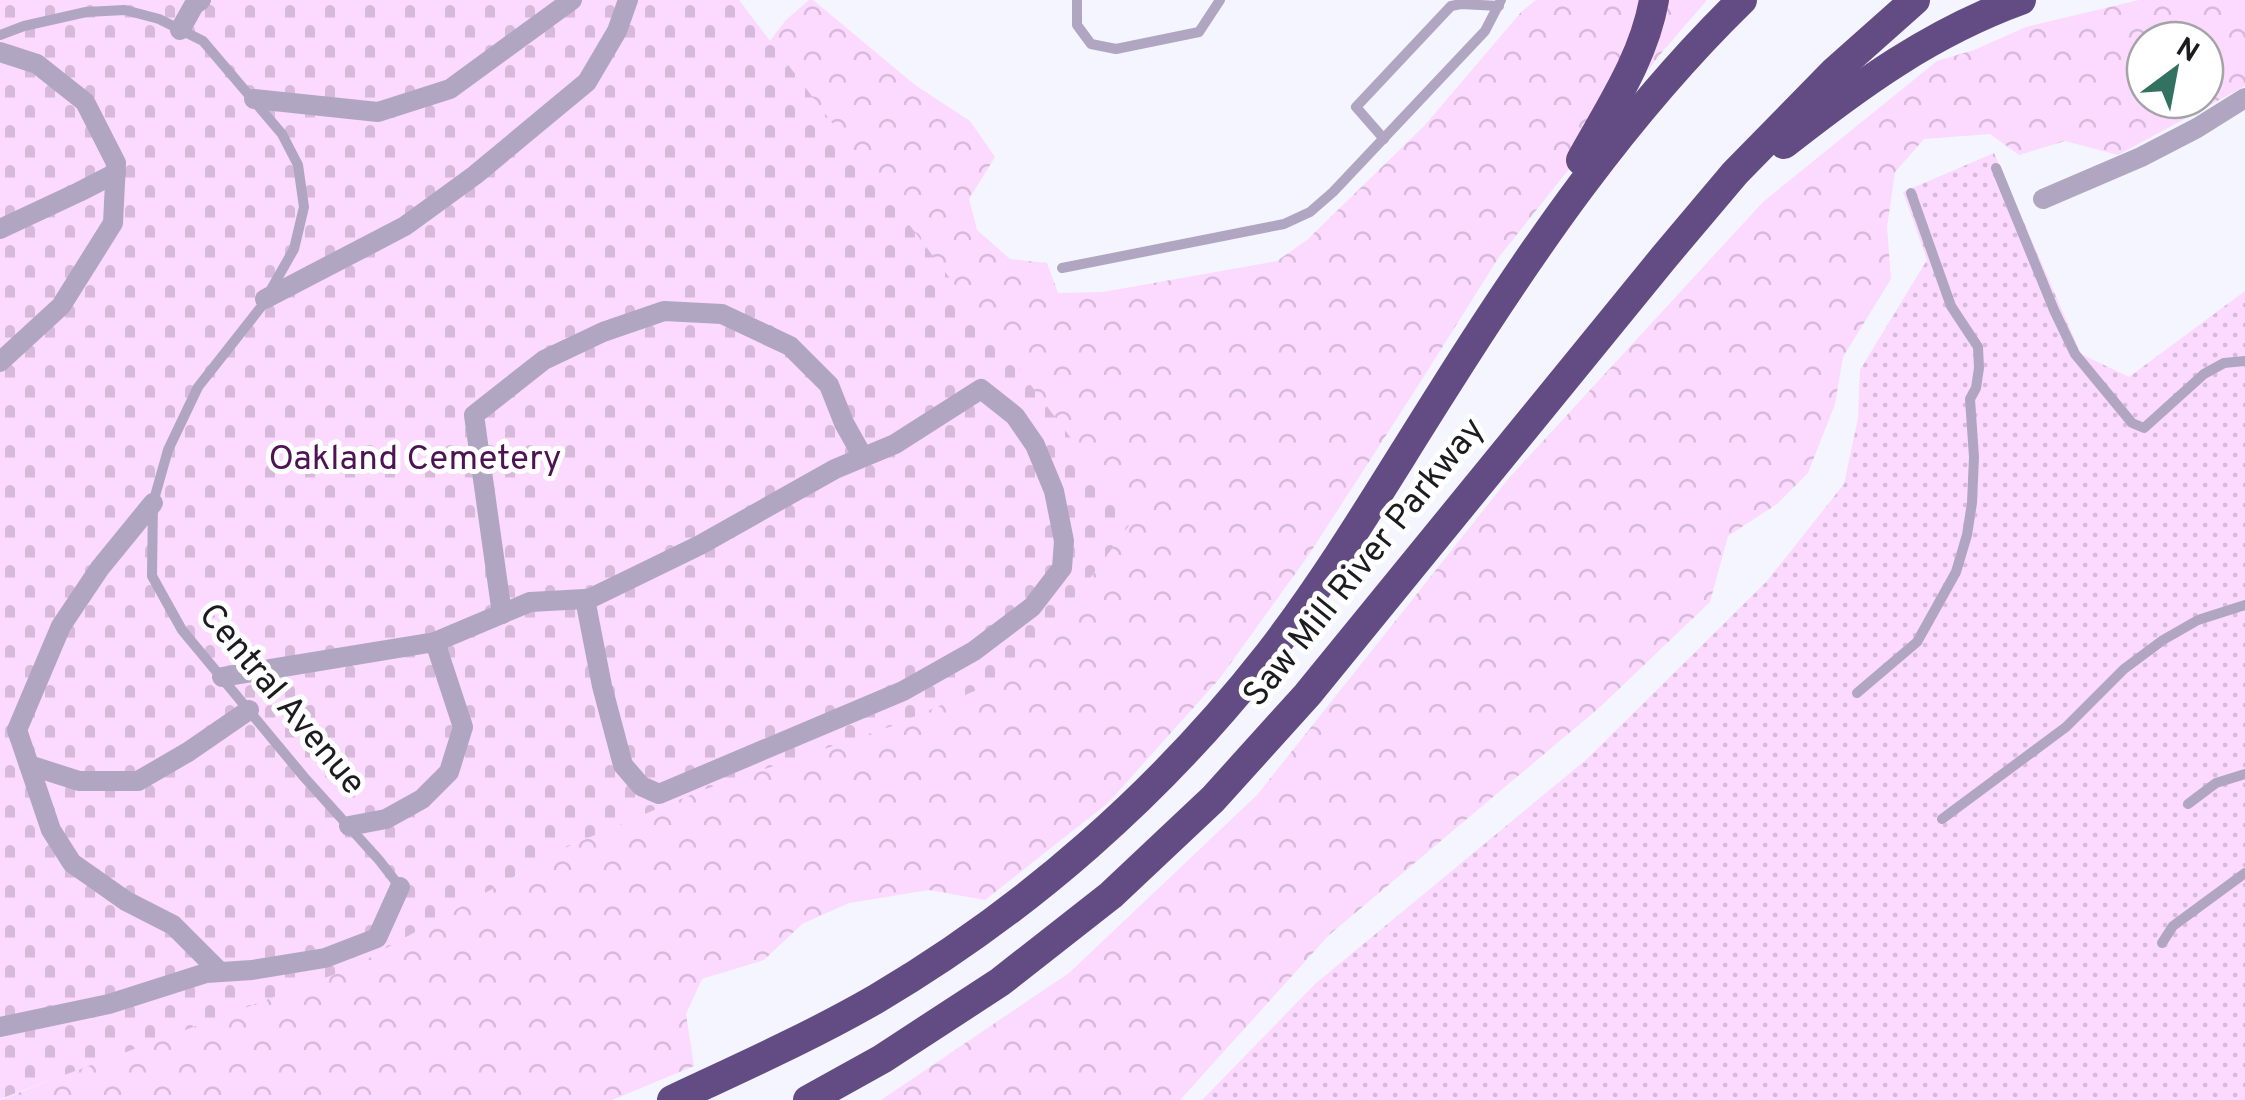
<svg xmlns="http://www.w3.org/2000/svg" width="2245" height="1100" viewBox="0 0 2245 1100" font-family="Overpass,sans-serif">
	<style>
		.grass { fill: url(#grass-dots) }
		.forest { fill: url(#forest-crowns); fill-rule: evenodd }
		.cemetery { fill: url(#cemetery-stones) }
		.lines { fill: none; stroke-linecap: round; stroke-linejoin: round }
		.lane { stroke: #b0a6c2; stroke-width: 10 }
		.street { stroke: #b0a6c2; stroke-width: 20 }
		.highway { stroke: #634c83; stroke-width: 30 }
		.labels { text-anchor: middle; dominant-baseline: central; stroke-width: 10; stroke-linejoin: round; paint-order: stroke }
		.park-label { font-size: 35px; fill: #4d1353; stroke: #fff }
		.street-label { font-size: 35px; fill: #1b1b20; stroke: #fff }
	</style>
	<defs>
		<pattern id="grass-dots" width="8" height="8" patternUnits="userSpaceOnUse" patternTransform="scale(2.5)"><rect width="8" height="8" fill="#fcd9ff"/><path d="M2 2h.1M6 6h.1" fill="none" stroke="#d7bada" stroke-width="1.8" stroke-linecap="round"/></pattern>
		<pattern id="forest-crowns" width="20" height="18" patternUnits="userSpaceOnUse" patternTransform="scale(2.5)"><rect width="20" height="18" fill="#fcd9ff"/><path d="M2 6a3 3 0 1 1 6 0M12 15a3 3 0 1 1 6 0" fill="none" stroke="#d7bada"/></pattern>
		<pattern id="cemetery-stones" width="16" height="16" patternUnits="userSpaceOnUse" patternTransform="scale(2.5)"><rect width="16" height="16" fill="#fcd9ff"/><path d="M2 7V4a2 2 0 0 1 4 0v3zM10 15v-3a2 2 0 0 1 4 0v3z" fill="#d7bada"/></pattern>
	</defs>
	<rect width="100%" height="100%" fill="#f4f5fe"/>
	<polygon class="grass" points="1994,153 2081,354 2129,377 2245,291 2245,1100 1202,1100 1315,984 1587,759 1767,581 1844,484 1858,418 1860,370 1927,260 1903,192"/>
	<g class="forest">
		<polygon points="809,0 813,0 915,85 970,121 995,157 969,199 977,230 1010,259 1047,263 1058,293 1103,292 1277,261 1307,240 1425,125 1522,11 1536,0 1707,0 1663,51 1499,257 1414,392 1308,556 1220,678 1108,803 985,900 929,890 849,903 802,924 764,960 702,979 686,1014 694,1066 612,1100 0,1100 151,1041 349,969 569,846 697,792 998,681 1083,588 1133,520 769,42 786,20"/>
		<path d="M2139 0H2245V86L2118 155 2065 141 2019 155 1990 134 1924 139 1895 172 1887 227 1891 279 1843 357 1835 404 1808 473 1777 504 1728 536 1710 602 1600 707 1329 935 1180 1100H881L1069 973 1257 795 1509 478 1763 202 1937 61 1974 50 2026 27ZM2205 40V100H2145V40Z"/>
	</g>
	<polygon class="cemetery" points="0,0 739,0 1133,520 1083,588 998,681 892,726 697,792 569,846 349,969 0,1099"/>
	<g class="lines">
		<g class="lane">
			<polyline points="1077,0 1077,25 1091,44 1116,49 1199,32 1220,0"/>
			<polyline points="0,35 24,26 86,12 125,10 159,19 203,41 282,134 298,165 304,207 294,249 261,307 198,387 168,450 153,503 152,576 182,630 304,777 379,860 400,887"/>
			<polyline points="1384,139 1356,107 1451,6 1461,4 1499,6"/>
			<polyline points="1996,168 2054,310 2075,354 2132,423 2144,428 2204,374 2224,363 2245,361"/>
			<polyline points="1062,268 1284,224 1310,212 1333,192 1485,31 1501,0"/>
			<polyline points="1857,693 1917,642 1956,572 1967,535 1972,503 1974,457 1970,399 1976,388 1979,368 1978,347 1951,306 1911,193"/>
			<polyline points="2188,804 2216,783 2245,774"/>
			<polyline points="1942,819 2066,727 2124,669 2163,640 2198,620 2245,605"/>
			<polyline points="2162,943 2173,926 2245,873"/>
		</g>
		<g class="street">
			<polyline points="180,30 194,5 201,0"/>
			<polyline points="0,52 37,64 85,102 116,163 113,223 61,306 0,362"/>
			<polyline points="254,99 378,112 450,89 572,0"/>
			<polyline points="2043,199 2141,157 2197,128 2245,98"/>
			<polyline points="0,229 79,192 116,173"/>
			<polyline points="265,299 405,226 475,175 587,82 617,31 628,0"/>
			<polyline points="153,503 100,568 61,626 17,730 29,765 79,781 138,781 188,752 249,710"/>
			<polyline points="502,614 474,415 544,360 603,332 664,311 722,314 790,346 829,385 844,423 863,457"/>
			<polyline points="222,677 435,642 530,602 585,599 589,599 700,545 835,469 895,444 981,389 1015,416 1035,445 1054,491 1064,541 1062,568 1032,607 974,651 903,691 659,794 641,786 623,765 602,686 585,599"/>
			<polyline points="29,765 51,830 72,863 126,901 173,925 220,972"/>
			<polyline points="349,826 386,819 422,799 449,772 463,727 435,642"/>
			<polyline points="0,1027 109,1004 206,973 252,970 325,958 377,938 400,887"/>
		</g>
		<g class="highway">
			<path d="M1784 144C1859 85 1930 33 2021 0"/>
			<path d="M1581 160C1609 109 1644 58 1654 0"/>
			<path d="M672 1100C740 1068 810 1037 876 999 1027 910 1161 792 1269 654 1333 571 1386 480 1442 392 1530 252 1624 115 1742 0"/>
			<polyline points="808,1100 882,1059 1000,982 1111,895 1213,799 1307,695 1665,256 1735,173 1834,72 1915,0"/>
		</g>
	</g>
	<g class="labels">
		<g class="park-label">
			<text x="415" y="460">Oakland Cemetery</text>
		</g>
		<g class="street-label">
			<text transform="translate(1365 563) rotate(-51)">Saw Mill River Parkway</text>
			<text transform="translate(281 700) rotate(50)">Central Avenue</text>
		</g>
	</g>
	<g transform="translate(2175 70) rotate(32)"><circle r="48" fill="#ffffff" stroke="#a4a4a6" stroke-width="2.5"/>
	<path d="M0-8L18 38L0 25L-18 38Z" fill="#337261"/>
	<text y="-15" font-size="28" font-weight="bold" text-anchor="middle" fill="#1b1b20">N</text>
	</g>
</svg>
